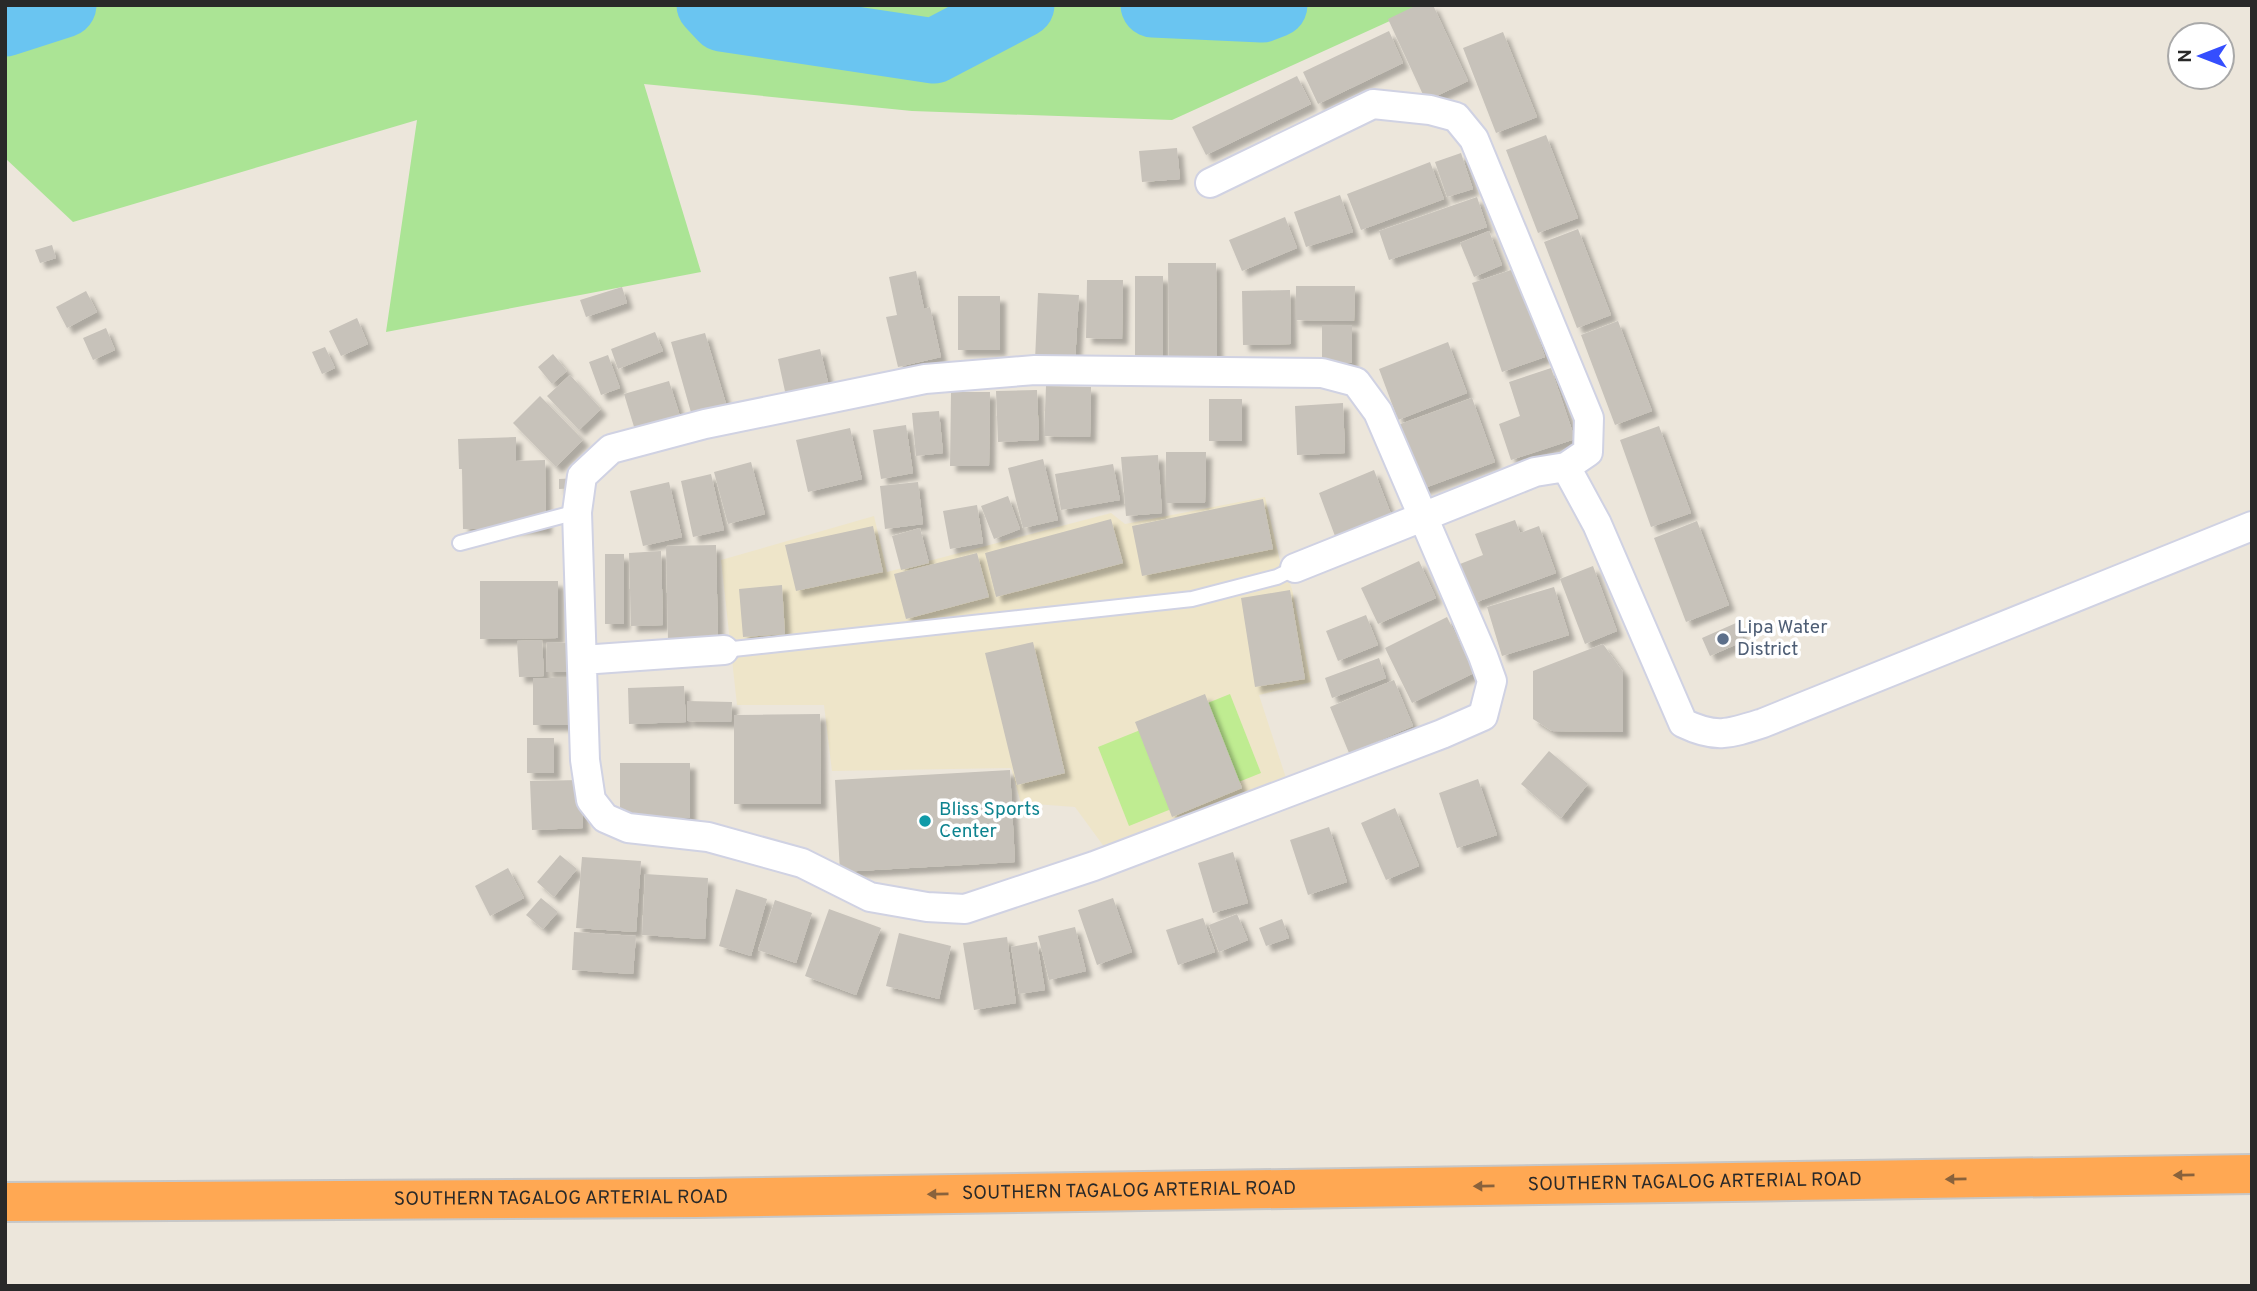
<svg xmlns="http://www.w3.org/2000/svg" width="2257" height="1291" font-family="Overpass,sans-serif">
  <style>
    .education { fill: #eee5c9 }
    .green { fill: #abe495 }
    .pitch { fill: #bfec91 }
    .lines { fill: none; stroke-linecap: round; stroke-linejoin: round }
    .river { stroke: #6ac5f1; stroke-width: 65 }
    .building { fill: #c7c2ba; filter: url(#shadow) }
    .lane-casing { stroke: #d0d2e3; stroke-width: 18 }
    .street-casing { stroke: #d0d2e3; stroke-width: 32 }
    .highway-casing { stroke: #c7c7c7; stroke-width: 42 }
    .lane { stroke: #fff; stroke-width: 14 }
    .street { stroke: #fff; stroke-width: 28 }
    .highway { stroke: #ffa853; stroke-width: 38 }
    .oneway { fill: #89623c }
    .service-dot { fill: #5c6f8a; stroke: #fff; stroke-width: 2.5 }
    .culture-dot { fill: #0f9aa8; stroke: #fff; stroke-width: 2.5 }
    .labels { text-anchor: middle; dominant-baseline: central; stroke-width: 7; stroke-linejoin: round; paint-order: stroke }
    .service-label { font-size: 19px; fill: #4e5e75; stroke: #fff; text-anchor: start }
    .culture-label { font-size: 19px; fill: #0d838f; stroke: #fff; text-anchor: start }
    .street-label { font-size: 19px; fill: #292929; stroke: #fff }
  </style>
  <defs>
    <filter id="shadow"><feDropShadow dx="6" dy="6" stdDeviation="2" flood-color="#0004"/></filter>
  </defs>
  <rect width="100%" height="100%" fill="#ece6db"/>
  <!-- education -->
  <path class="education" d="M1265 497 1280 561 1292 589 1311 682 1259 695 1286 778 1105 848 1075 807 1021 803 1011 768 832 771 824 705H737L721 560 874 516 887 572 1111 513 1125 524Z"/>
  <!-- green -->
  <path class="green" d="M5 5H1425L1172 120 912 111 644 84 701 272 386 332 417 120 73 222 5 158Z"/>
  <!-- pitch -->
  <path class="pitch" d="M1230 694 1261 773 1129 826 1098 747Z"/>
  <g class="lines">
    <!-- river -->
    <path class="river" d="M709 5 722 19 934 51 1022 5
      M1153 5 1262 10 1275 5
      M5 24 64 5"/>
  </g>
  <!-- building -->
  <path class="building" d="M1417 5H1433L1468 81 1426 101 1388 19Z
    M1389 31 1403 63 1318 104 1303 72Z
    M1503 32 1537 117 1496 133 1463 48Z
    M1297 76 1311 104 1206 155 1192 127Z
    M1546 135 1578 218 1538 233 1506 150Z
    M1177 148 1180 179 1142 182 1139 151Z
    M1461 153 1473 189 1447 197 1435 162Z
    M1430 162 1444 199 1361 230 1347 194Z
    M1340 195 1353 232 1306 247 1294 212Z
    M1477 197 1487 227 1389 260 1379 231Z
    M1285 217 1297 248 1242 271 1229 240Z
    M1578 229 1611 315 1577 328 1544 242Z
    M1489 231 1502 265 1474 277 1460 243Z
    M52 245 56 258 40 263 35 250Z
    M1168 263H1216L1217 358 1169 359Z
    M1514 269 1545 357 1502 372 1472 283Z
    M916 271 924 309 930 307 941 357 898 367 886 317 897 315 889 277Z
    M1135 276H1163V358H1135Z
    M1087 280H1123L1122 339 1086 338Z
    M1296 286H1355L1354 321 1296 320Z
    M622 287 627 303 586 317 580 300Z
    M1290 290 1291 344 1243 345 1242 291Z
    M86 291 97 312 67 328 56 307Z
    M1038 293 1079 295 1075 362 1035 360Z
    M958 296H1000V350H958Z
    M357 318 368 344 341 356 329 331Z
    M1618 321 1652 411 1615 425 1581 335Z
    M1322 325H1352V363H1322Z
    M106 328 115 350 93 360 83 338Z
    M655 332 663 351 618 369 611 349Z
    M705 333 727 407 692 416 671 342Z
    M1448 342 1467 393 1398 420 1379 369Z
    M325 347 335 368 322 374 312 352Z
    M820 349 829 386 786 396 778 359Z
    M553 354 567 371 552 384 538 367Z
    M608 355 620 388 601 395 589 362Z
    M1551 368 1575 439 1511 460 1499 424 1520 416 1509 382Z
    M570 375 601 409 579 430 547 396Z
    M669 381 680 416 635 430 624 394Z
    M1046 386 1091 387 1090 437 1044 436Z
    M1037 390 1039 440 998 442 996 391Z
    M951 392H990L989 466H950Z
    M540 396 583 440 556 467 513 423Z
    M1472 398 1495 462 1419 490 1395 426Z
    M1209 399H1242V441H1209Z
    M1343 403 1345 453 1297 455 1295 406Z
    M939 411 943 453 916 456 912 413Z
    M906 425 913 473 881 479 873 430Z
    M1659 426 1691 513 1651 527 1620 440Z
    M850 428 862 479 808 492 796 440Z
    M516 437V461L545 460 546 528 463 529 462 469H459L458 439Z
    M1166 452H1206L1205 503H1166Z
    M1158 455 1162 513 1126 516 1121 457Z
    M1043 459 1058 520 1023 528 1008 468Z
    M751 462 765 514 728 524 714 472Z
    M1113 464 1120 500 1061 510 1055 474Z
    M1374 470 1391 514 1335 536 1319 493Z
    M711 474 724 530 693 537 681 481Z
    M578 478 579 488 559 489V479Z
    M669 482 682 537 643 546 630 491Z
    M918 482 923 524 885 529 880 486Z
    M1008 496 1020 529 994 539 981 506Z
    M1263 499 1273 549 1142 576 1132 526Z
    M977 505 983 543 950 549 943 511Z
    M1111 519 1123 563 996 597 985 553Z
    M1515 520 1520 533 1539 526 1556 573 1474 603 1460 564 1483 555 1475 534Z
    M1697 521 1729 605 1686 622 1654 538Z
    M873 526 883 572 796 591 785 545Z
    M920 528 929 563 901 570 892 536Z
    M716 545 718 641H668L666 546Z
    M661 551 663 625 631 626 629 553Z
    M977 553 989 597 906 619 894 574Z
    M605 554H624V624H605Z
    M1419 561 1436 598 1378 624 1361 588Z
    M1593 566 1617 631 1585 644 1560 579Z
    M480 581H558V638L480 639Z
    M782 585 785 634 743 637 739 589Z
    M1554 587 1569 635 1502 656 1487 607Z
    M1290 590 1305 679 1255 687 1241 598Z
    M1366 615 1378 645 1338 661 1326 631Z
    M1447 617 1474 673 1412 703 1385 648Z
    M1736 623 1744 641 1710 656 1702 638Z
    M542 640 544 676 519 677 517 641Z
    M547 642 576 643 575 672H546Z
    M1033 642 1065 773 1017 785 985 653Z
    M1603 644 1623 672V732L1552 731 1533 719V671Z
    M1379 658 1386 678 1332 698 1325 678Z
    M533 678H583V725H533Z
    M1394 680 1413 726 1349 753 1330 707Z
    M684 686 686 722 629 724 628 688Z
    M1205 694 1242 788 1172 817 1135 722Z
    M687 701 732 702 731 722 687 721Z
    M820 714 821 804H734V715Z
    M527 738H554V773H527Z
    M1549 751 1588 784 1561 818 1521 784Z
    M620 763H690V818H620Z
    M1010 770 1015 862 840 872 835 780Z
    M1478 779 1497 835 1457 848 1439 793Z
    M581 780 583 828 532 830 530 781Z
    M1395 808 1419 866 1386 880 1361 823Z
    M1329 827 1347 882 1308 895 1290 840Z
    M1233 852 1248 903 1213 913 1198 863Z
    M560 855 577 869 554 897 537 882Z
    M582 857 641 861 636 932 576 928Z
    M508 868 524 898 490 916 475 886Z
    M645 874 708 878 705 939 642 935Z
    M736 889 767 899 751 956 719 946Z
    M541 898 558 912 543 929 526 915Z
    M1113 898 1132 952 1097 965 1078 910Z
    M775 900 812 913 796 963 758 950Z
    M829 909 881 928 856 995 805 976Z
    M1237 914 1248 940 1219 952 1209 925Z
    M1203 918 1215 952 1178 965 1166 930Z
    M1282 919 1289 938 1266 946 1259 928Z
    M1075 927 1086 971 1049 980 1038 936Z
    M574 932 636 936 633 974 572 970Z
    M899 933 951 946 939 999 886 986Z
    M1007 937 1016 1003 974 1010 963 943Z
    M1037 942 1045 990 1019 994 1011 947Z"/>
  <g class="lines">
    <!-- lane casing -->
    <g class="lane-casing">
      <path id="lane" d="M460 543 577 512
        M724 650 1192 599 1277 577 1295 568"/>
    </g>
    <!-- street casing -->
    <g class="street-casing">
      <path id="street" d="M1210 183 1373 104 1430 110 1456 117 1474 139 1589 418 1588 452 1566 467
        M1035 370 1322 373 1356 382 1378 412 1483 656 1492 681 1483 716 1442 734 1094 866 965 909 927 907 870 897 802 863 708 837 628 828 605 818 591 800 585 760 577 512 582 476 611 449 705 424 925 379Z
        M1295 568 1535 472 1566 467 1597 524 1683 723C1716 739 1729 734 1763 723L2252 526
        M582 660 724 650"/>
    </g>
    <!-- highway casing -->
    <g class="highway-casing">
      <g id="highway">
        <path id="s1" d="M5 1202 696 1198 2252 1174"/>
      </g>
    </g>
    <!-- lane -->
    <use href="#lane" class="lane"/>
    <!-- street -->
    <use href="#street" class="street"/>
    <!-- highway -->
    <use href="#highway" class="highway"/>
  </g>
  <!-- one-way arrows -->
  <defs><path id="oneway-solid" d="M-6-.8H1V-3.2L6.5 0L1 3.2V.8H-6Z" transform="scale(1.75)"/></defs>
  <g class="oneway">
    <use href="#oneway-solid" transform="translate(2184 1175) rotate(179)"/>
    <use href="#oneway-solid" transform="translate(1956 1179) rotate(179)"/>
    <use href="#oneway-solid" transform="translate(1484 1186) rotate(179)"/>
    <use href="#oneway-solid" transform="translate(938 1194) rotate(179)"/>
  </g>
  <!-- markers -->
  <circle class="service-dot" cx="1723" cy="639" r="7"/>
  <circle class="culture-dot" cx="925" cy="821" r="7"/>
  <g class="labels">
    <!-- service labels -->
    <g class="service-label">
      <text x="1737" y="628">Lipa Water<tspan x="1737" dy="22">District</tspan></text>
    </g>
    <!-- culture labels -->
    <g class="culture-label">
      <text x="939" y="810">Bliss Sports<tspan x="939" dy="22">Center</tspan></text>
    </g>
    <!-- street labels -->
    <g class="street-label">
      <text stroke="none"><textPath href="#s1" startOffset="1690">SOUTHERN TAGALOG ARTERIAL ROAD</textPath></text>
      <text stroke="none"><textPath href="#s1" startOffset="1124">SOUTHERN TAGALOG ARTERIAL ROAD</textPath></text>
      <text stroke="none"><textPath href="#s1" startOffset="556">SOUTHERN TAGALOG ARTERIAL ROAD</textPath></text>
    </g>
  </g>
  <!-- border -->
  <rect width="2257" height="1291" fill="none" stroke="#292929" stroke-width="14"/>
  <!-- north arrow -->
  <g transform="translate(2201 56) rotate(270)"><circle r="33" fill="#ffffff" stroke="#a9a9a9" stroke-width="2"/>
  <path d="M0-5L12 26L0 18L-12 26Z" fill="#354efe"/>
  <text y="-10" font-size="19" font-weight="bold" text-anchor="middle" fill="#292929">N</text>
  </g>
</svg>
